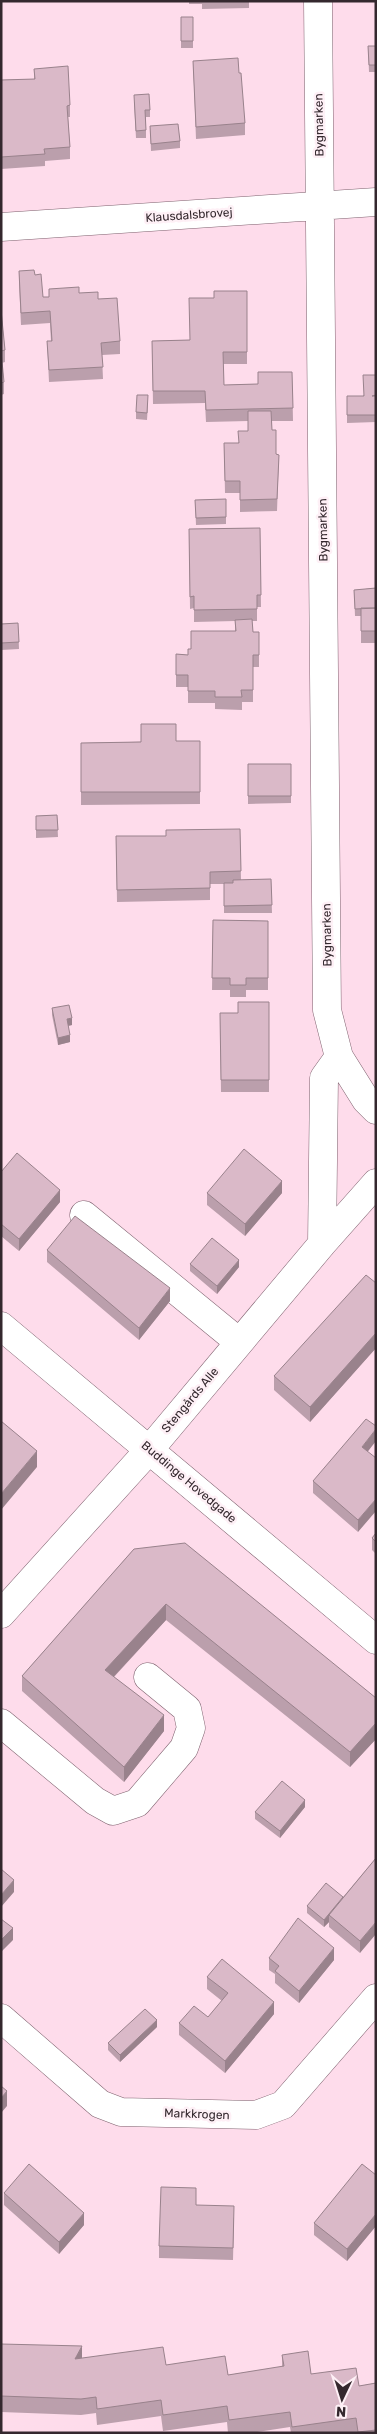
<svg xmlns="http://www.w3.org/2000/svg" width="377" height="2434" font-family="Rubik,sans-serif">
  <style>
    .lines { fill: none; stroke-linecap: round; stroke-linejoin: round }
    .minor-casing { stroke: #7f626f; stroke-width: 29 }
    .minor { stroke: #fff; stroke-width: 28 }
    .wall { fill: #bb9fac }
    .shaded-wall { fill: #99828c }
    .building { fill: #dab9c8; stroke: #99828c }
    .labels { text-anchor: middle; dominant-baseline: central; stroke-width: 5; stroke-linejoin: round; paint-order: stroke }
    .street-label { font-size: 12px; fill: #34282e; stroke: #fef0f6 }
  </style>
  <rect width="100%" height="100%" fill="#fedceb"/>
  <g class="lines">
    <!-- minor casing -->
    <g class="minor-casing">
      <path id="minor" d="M318 1 327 1010 339 1057 366 1100 376 1110
        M1 227 376 202
        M84 1215 239 1342
        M322 1244 324 1078 339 1057
        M1 1326 376 1640
        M1 1614 150 1449 322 1244 376 1183
        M1 1723 95 1801 113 1811 137 1803 184 1748 191 1728 187 1709 148 1677
        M1 2018 100 2104 121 2112 256 2115 283 2105 376 1998"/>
    </g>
    <!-- minor -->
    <use href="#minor" class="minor"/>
  </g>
  <!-- wall -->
  <path class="wall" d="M189 1H249V8L202 9V4H189Z
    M181 17H193V48H181Z
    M368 46H376V72H369Z
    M193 61 239 73 245 123V135L196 139Z
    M34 69 70 105V117H68L70 147V159L45 161V166L1 169V80L34 79Z
    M134 102 150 110V117H146V138H136Z
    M150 126 180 141V148L151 151Z
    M19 271 35 275 43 297H49V289L79 293 98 299 120 341V354L102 355 103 379 49 382 47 341H51L50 323 21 325 19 283Z
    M247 291V364H223L224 385 258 384 292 372 293 421H272V430L276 454 279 455 277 511 240 512V493H225L224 443H238L248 431V421L206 422 205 403 153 404 152 341 190 340 214 298Z
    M1 310 5 350V362L2 363 4 382V394L1 395Z
    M376 375V422L347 423V396H363Z
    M148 403 147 420 136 419V412Z
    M226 499V524L196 525 195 500Z
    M260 528 261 607H257V621H252L253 632 259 655V667H253V702H242V710L215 709V703H188V687H176V654L188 655 191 649 235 631V621L194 622V608L190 609 189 529Z
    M376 588V643H361V616H355L354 590Z
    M18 623 19 649 1 650V624Z
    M176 741H200V804L81 805V743Z
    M248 764H291V803L248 804Z
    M57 815 58 837 36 838V816Z
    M240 829 241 880 271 879 272 913H224V884H210V900L117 902 116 836H166Z
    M213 920 268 921V990H246V997H230V990H212Z
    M269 1002V1092H221L220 1013H238Z
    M52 1008 72 1025 68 1026 70 1042 58 1045 52 1015Z
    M1 1172 60 1202 19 1251 1 1236Z
    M207 1193H282L245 1236 207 1205Z
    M47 1250 170 1301 139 1340 47 1262Z
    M190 1264 239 1267 217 1294 190 1271Z
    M376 1283V1348L310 1422 274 1390V1376Z
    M368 1451 358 1532 313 1493V1481Z
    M376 1533V1554L372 1550V1538Z
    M134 1549 376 1698V1739L350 1767 166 1620 114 1677 164 1731 124 1782 22 1691V1676Z
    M305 1807 280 1838 255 1819V1812Z
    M376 1858 360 1953 329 1927V1922L324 1927 307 1913V1906L343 1897Z
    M269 1958 334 1960 299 2003 275 1983V1974L269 1970Z
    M207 1977 274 2014 225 2073 179 2035V2023L208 2017 222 2001 207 1989Z
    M157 2027 120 2062 108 2050V2043Z
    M376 2175V2226L347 2261 314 2235V2223Z
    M4 2193 84 2225 59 2254 4 2205Z
    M196 2205 234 2218 233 2260 159 2258V2246Z
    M1 2344 82 2358 166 2365 228 2375 282 2367V2355L311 2374 359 2386 376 2383V2433H291L290 2427 251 2433H228L227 2422 163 2431 161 2416 97 2425 96 2413 81 2415 1 2412Z"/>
  <!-- shaded-wall -->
  <path class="shaded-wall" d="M72 1018V1025L67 1026V1019Z
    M70 1035V1042L58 1045V1038Z
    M282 1181V1193L245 1236V1224Z
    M60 1190V1202L19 1251V1239Z
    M239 1260V1267L217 1294V1286Z
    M170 1288V1301L139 1340V1328Z
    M376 1333V1348L310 1422V1407Z
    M376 1429V1441L362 1459V1447Z
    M37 1451V1467L1 1510V1494Z
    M376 1499V1511L358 1532V1520Z
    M166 1604V1620L105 1686V1670Z
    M164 1715V1731L124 1782V1767Z
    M376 1723V1739L350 1767V1752Z
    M305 1800V1807L280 1838V1831Z
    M14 1880V1892L1 1907V1895Z
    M343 1897 329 1915V1922L324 1927V1920Z
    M376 1922V1934L360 1953V1941Z
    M13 1928V1940L1 1952V1940Z
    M334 1948V1960L299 2003V1991Z
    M274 2002V2014L225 2073V2061Z
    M157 2020V2027L120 2062V2055Z
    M7 2091V2106L1 2113V2098Z
    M84 2213V2225L59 2254V2242Z
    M376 2214V2226L347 2261V2249Z
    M82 2346V2362L75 2359Z"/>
  <!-- building -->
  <path class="building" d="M181 17H193V41H181Z
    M368 46H376V65H369Z
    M238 58 239 73H241L245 123 196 127 193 61Z
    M68 66 70 105 67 106 70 147 44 149 45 154 1 157V80L35 79 34 69Z
    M149 94 150 110H145L146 130 136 131 134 95Z
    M178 124 180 141 151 144 150 126Z
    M34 270 35 275 41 274 43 297H49V289L79 287V293L98 292V299L117 298 120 341 101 343 103 367 49 370 47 341H52L50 311 21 313 19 271Z
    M214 291H247V352H223L224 385 258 384V372H292L293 408 206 410 205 391H153L152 341 190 340 189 298H214Z
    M1 310 5 350 1 351 4 382 1 383Z
    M363 375H376V395L372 396H376V415H347V396H364Z
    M137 395H148L147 413 136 412Z
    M248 411H271L272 430H276V454L279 455 277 499 240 500V481H225L224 443H239L238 431H248Z
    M226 499V517L196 518 195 500Z
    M260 528 261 595H257V609L194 610V596L190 597 189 529Z
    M376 588V608L355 609 354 590Z
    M361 608H376V631H361Z
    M252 619 253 632H259V655H253V690H241L242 697H215V691H188V675H176V654L188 655V649H191V631H236L235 620Z
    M18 623 19 642 1 643V624Z
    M141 724H176V741H200V792H81V743L141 742Z
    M248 764H291V796H248Z
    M57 815 58 830H36V816Z
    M240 829 241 871 210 872V888L117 890 116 836H166V830Z
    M271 879 272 905 224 906V883H233V880Z
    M213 920 268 921V978H246V985H230V978H212Z
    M238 1002H269V1080H221L220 1013H238Z
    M69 1005 72 1018 67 1019 70 1035 58 1038 52 1008Z
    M244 1149 282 1181 245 1224 207 1193Z
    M17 1153 60 1190 19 1239 1 1224V1172Z
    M75 1216 170 1288 139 1328 47 1250Z
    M212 1238 239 1260 217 1286 190 1264Z
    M366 1275 376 1283V1333L310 1407 274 1376Z
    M366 1419 376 1426V1429L362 1447 376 1458V1499L358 1520 313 1481Z
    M1 1421 37 1451 1 1494Z
    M376 1533V1542L372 1538Z
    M185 1543 376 1698V1723L350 1752 166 1604 105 1670 164 1715 124 1767 22 1676 134 1549Z
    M282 1781 305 1800 280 1831 255 1812Z
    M376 1858V1922L360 1941 329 1915Z
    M1 1869 14 1880 1 1895Z
    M326 1883 343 1897 324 1920 307 1906Z
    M298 1918 334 1948 299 1991 275 1971 279 1966 269 1958Z
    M1 1919 13 1928 1 1940Z
    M222 1959 274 2002 225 2061 179 2023 194 2006 208 2017 228 1993 207 1977Z
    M145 2009 157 2020 120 2055 108 2043Z
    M1 2086 7 2091 1 2098Z
    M29 2164 84 2213 59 2242 4 2193Z
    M362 2164 376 2175V2214L347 2249 314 2223Z
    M161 2187 196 2188V2205L234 2206 233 2248 159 2246Z
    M1 2344 82 2346 75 2359 163 2347 166 2365 225 2356 228 2375 284 2366 282 2355 308 2351 311 2374 356 2368 359 2386 376 2383V2430L358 2432 356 2418 292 2427 290 2412 229 2420 227 2406 163 2415 161 2400 97 2409 96 2397 81 2399 1 2396Z"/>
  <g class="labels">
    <!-- street labels -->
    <g class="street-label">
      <text transform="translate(319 125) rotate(-91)">Bygmarken</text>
      <text transform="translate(189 215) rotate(-4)">Klausdalsbrovej</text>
      <text transform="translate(323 530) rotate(-91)">Bygmarken</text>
      <text transform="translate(327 935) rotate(-91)">Bygmarken</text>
      <text transform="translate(190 1400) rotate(-50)">Stengårds Alle</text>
      <text transform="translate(189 1482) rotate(40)">Buddinge Hovedgade</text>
      <text transform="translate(197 2114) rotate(2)">Markkrogen</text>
    </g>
  </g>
  <!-- border -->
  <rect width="377" height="2434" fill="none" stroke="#34282e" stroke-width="5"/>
  <!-- north arrow -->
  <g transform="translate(342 2399) rotate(184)" stroke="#fef0f6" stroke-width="4" paint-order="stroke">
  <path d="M0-4L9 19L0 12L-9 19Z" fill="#34282e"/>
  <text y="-8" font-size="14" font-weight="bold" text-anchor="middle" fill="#34282e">N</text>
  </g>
</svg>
